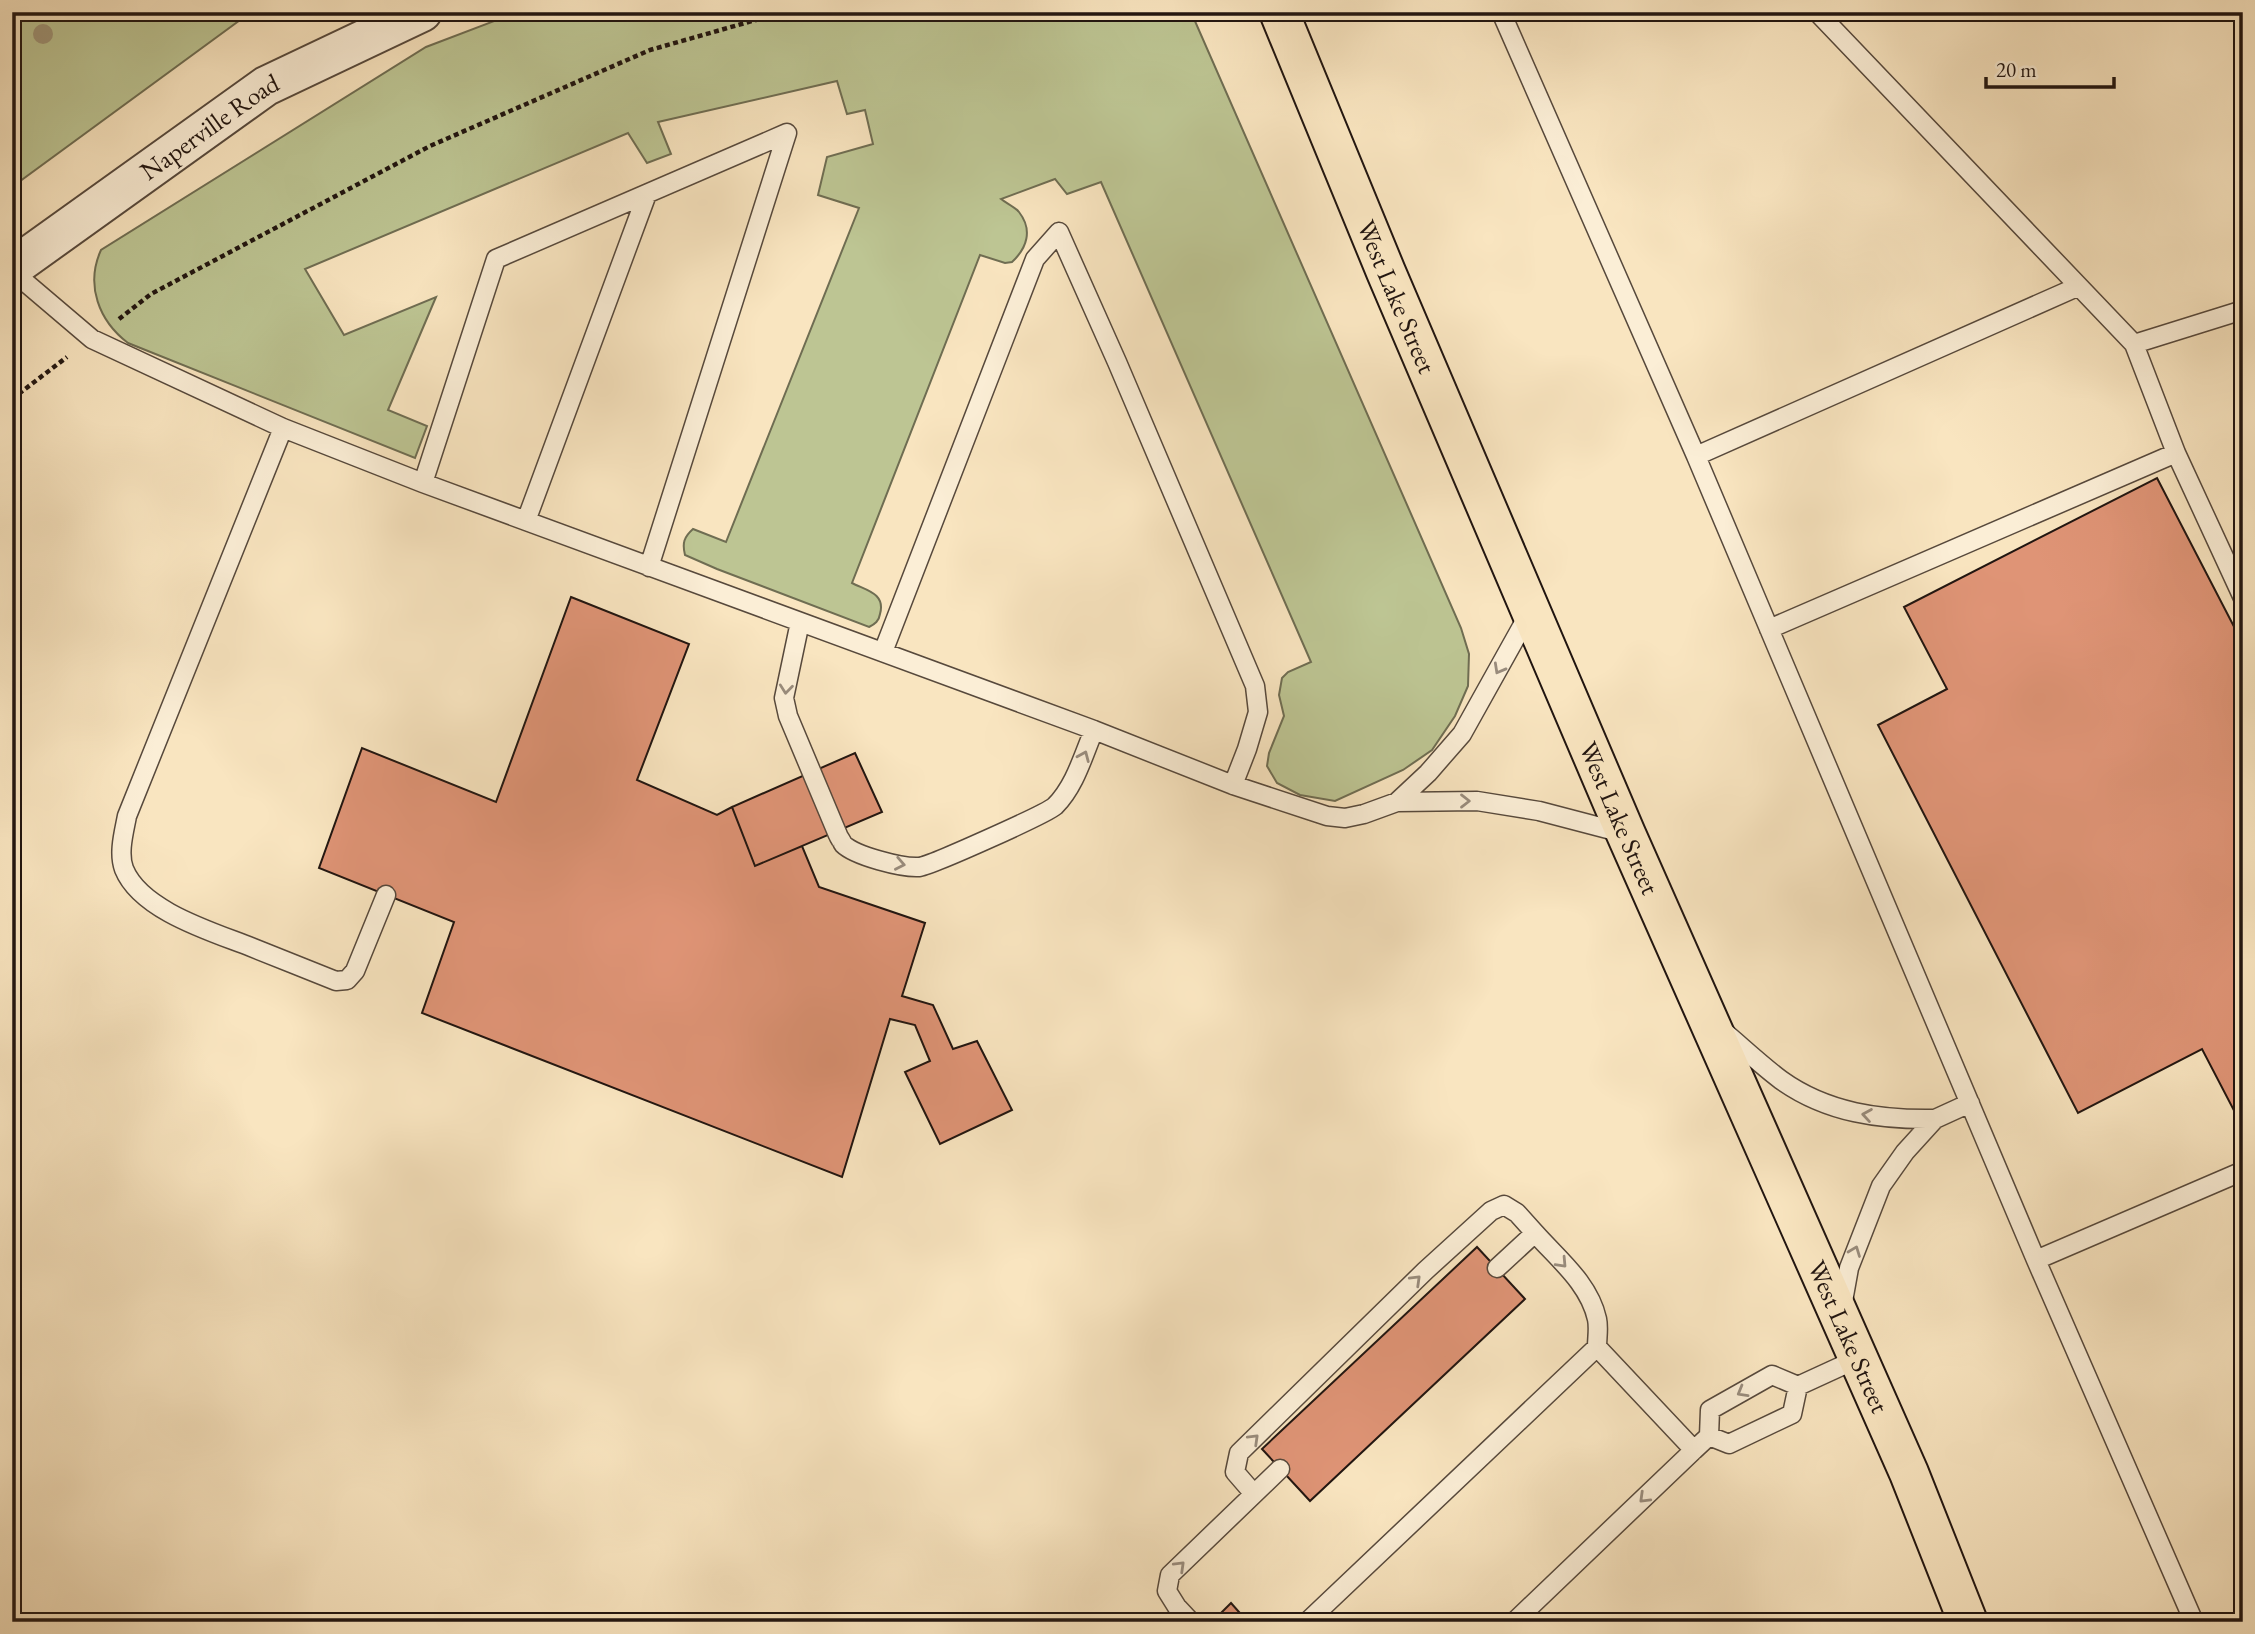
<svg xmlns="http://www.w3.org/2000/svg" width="2255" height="1634" font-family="'EB Garamond',serif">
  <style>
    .green { fill: #bdc593; stroke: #6f6d52; stroke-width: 2 }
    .building { fill: #df9476; stroke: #211510; stroke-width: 2 }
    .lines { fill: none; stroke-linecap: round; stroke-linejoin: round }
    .service-casing { stroke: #57493c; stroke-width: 21 }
    .tertiary-casing { stroke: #57493c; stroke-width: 42 }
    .trunk-casing { stroke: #211510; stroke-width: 42 }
    .path { stroke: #211510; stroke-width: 4.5; stroke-dasharray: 5 3.5; stroke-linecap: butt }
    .service { stroke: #fbeed6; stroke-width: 18 }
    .tertiary { stroke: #fbeed6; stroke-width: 38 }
    .trunk { stroke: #f9e5c0; stroke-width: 38 }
    .tree { fill: #a09578 }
    .oneway { stroke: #998c7d }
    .labels { text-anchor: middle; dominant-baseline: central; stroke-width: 6; stroke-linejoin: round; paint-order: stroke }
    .street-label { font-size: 26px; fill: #211510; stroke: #fbeed6 }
  </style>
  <rect width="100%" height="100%" fill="#f9e5c0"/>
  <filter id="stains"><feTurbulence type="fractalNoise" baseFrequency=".00286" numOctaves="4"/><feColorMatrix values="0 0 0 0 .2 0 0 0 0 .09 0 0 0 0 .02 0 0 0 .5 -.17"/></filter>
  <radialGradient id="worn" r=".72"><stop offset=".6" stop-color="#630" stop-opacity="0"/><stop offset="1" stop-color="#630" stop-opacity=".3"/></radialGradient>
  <!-- green -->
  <path class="green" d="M12 12H251L12 187Z
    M518 12H1191L1461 628 1469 654 1468 686 1455 716 1432 750 1403 770 1335 801 1300 795 1277 783 1267 766 1269 753 1284 716 1279 695 1282 678 1288 672 1311 662 1101 182 1067 194 1055 179 1001 199C1006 203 1015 207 1019 212 1033 230 1027 248 1012 262L1005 263 980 255 852 583C865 590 886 593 880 614 879 621 875 624 869 627L717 569 685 555C682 543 684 537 693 529L726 542 859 208 818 195 827 157 873 144 865 110 847 114 837 81 658 122 671 154 647 163 628 133 305 269 344 335 436 297 388 410 427 426 415 458 128 343C99 321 85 285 101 250L426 47Z"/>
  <!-- building -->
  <path class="building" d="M2157 478 2243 644V1123L2241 1124 2202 1049 2078 1113 1878 725 1947 689 1904 607Z
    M571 597 689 644 637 780 717 815 732 807 755 866 802 846 819 887 925 923 902 996 933 1005 953 1049 977 1041 1012 1110 940 1144 905 1072 930 1061 915 1025 890 1019 842 1177 422 1013 454 922 319 868 362 748 496 802Z
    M855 753 882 812 755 866 732 807Z
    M1477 1247 1525 1299 1310 1501 1262 1449Z
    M1231 1603 1247 1621 1212 1622Z"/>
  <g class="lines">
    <!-- service casing -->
    <g class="service-casing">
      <path id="service" d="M1501 12 1696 456 2077 287
        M1817 12 2134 344 2243 310
        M12 271 92 339 283 428 423 483 1094 730 1233 785 1327 816 1345 818 1364 814 1397 802 1477 801 1539 811 1623 833
        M2134 344 2176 453 2243 598
        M283 428 127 816C124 832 118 853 124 869 141 911 213 932 251 947 279 958 308 970 336 981L347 980 355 971 386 895
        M1696 456 2036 1260 2194 1622
        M423 483 496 259 787 133 649 567
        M526 521 647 194
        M800 622 784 698 788 716 838 835C838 836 843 843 843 844 855 856 902 868 919 867 930 866 1046 814 1055 806 1075 786 1083 756 1094 730
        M1769 629 2176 453
        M883 652 1035 259 1059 232 1117 362 1255 686 1258 712 1247 749 1233 785
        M1397 802 1428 773 1462 734 1530 612
        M1723 1031C1742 1047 1761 1065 1781 1080 1827 1113 1881 1120 1935 1119
        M2036 1260 2243 1171
        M1497 1268 1535 1233C1558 1259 1589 1283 1597 1319 1599 1328 1597 1338 1597 1347
        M1842 1307 1849 1268 1881 1186 1905 1152 1935 1119 1970 1103
        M1709 1436 1729 1444 1792 1414 1798 1386
        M1254 1494 1235 1472 1239 1453 1425 1271 1491 1211 1504 1205 1517 1213 1535 1233
        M1191 1622 1177 1607 1167 1591 1170 1575 1280 1469
        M1307 1622 1597 1347 1694 1450 1709 1436 1710 1410 1772 1375 1798 1386 1859 1358
        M1514 1622 1694 1450
        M2238 1622 2243 1617"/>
    </g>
    <!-- tertiary casing -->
    <g class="tertiary-casing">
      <g id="tertiary">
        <path id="s1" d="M12 268 266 86 422 12"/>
      </g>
    </g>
    <!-- trunk casing -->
    <g class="trunk-casing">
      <g id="trunk">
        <path id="s2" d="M1279 12 1386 272 1626 834 1909 1473 1968 1622"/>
      </g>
    </g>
    <!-- path -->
    <path class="path" d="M119 319 151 294 430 146 650 50 784 12
      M12 399 67 357"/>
    <!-- service -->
    <use href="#service" class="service"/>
    <!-- tertiary -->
    <use href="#tertiary" class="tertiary"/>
    <!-- trunk -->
    <use href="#trunk" class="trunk"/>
  </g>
  <!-- trees -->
  <circle class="tree" cx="43" cy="34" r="10"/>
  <!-- one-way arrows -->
  <defs><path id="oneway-chevron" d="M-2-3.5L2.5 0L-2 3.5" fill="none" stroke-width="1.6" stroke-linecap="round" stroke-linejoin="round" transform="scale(1.75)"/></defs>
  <g class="oneway">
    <use href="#oneway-chevron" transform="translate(1499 669) rotate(119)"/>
    <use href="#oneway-chevron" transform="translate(786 689) rotate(96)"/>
    <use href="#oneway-chevron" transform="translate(1084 756) rotate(-67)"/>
    <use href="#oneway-chevron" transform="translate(1465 801)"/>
    <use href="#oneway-chevron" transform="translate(900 864) rotate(11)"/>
    <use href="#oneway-chevron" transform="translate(1867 1115) rotate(-171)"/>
    <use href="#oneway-chevron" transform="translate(1855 1251) rotate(-69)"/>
    <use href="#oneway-chevron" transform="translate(1562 1263) rotate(47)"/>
    <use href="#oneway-chevron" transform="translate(1416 1280) rotate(-44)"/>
    <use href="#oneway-chevron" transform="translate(1742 1392) rotate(150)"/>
    <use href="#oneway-chevron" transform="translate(1254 1439) rotate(-44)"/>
    <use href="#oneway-chevron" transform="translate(1644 1498) rotate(136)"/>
    <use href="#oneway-chevron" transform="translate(1180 1566) rotate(-44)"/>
  </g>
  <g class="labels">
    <!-- street labels -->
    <g class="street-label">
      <text stroke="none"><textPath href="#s1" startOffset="243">Naperville Road</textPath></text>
      <text stroke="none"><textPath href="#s2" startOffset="308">West Lake Street</textPath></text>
      <text stroke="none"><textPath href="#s2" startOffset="875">West Lake Street</textPath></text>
      <text stroke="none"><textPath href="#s2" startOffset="1442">West Lake Street</textPath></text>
    </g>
  </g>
  <!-- margin -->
  <rect width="2255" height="1634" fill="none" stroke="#f9e5c0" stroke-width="42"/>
  <rect x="14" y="14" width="2227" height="1606" fill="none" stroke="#211510" stroke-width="3.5"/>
  <rect x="21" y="21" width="2213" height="1592" fill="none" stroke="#211510" stroke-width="2"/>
  <!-- scale -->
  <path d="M1986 77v10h128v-10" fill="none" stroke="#211510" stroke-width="3.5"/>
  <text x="1996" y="77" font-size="21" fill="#211510" stroke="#fbeed6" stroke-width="5" paint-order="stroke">20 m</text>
  <rect width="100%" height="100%" filter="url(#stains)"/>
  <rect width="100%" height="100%" fill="url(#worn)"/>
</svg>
